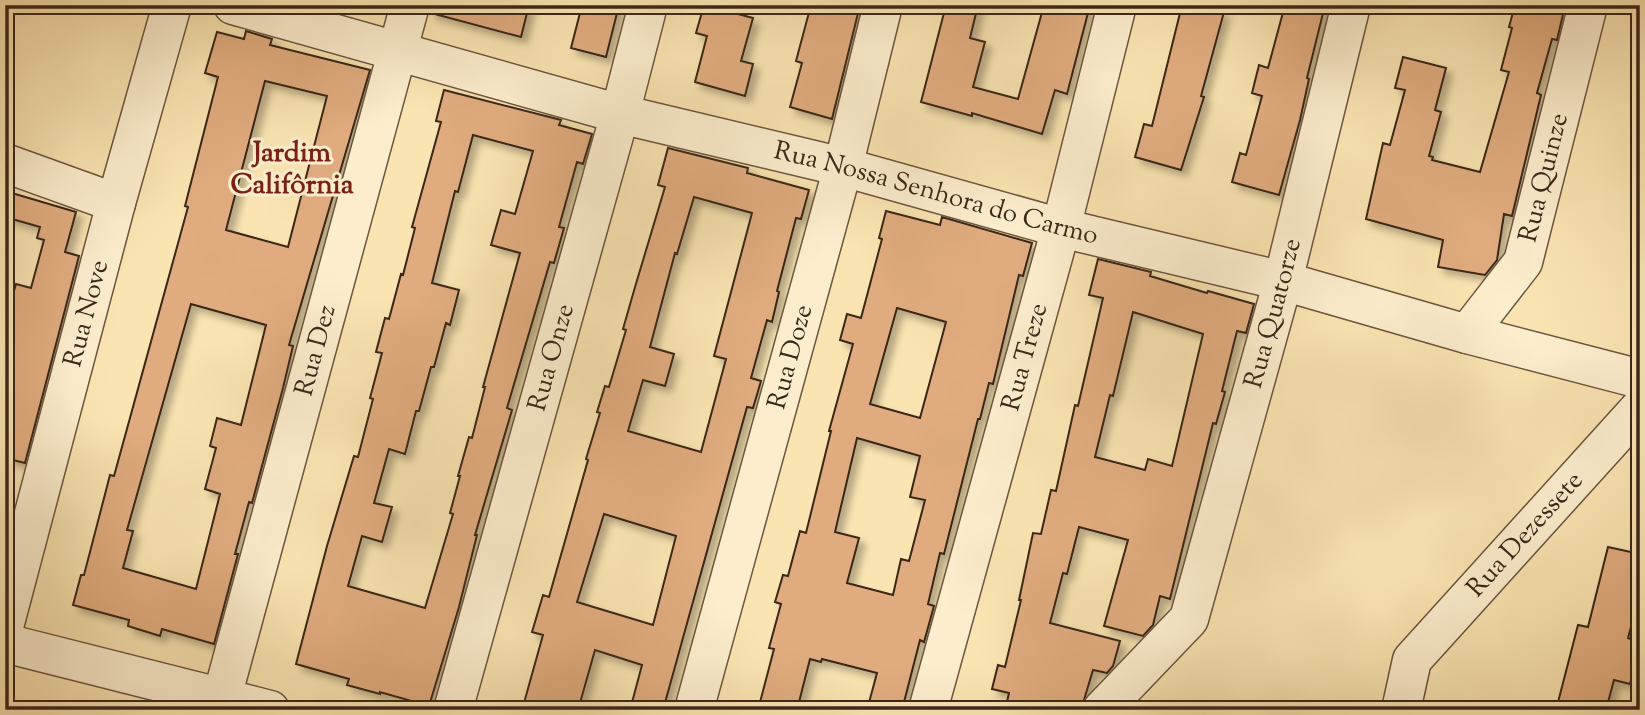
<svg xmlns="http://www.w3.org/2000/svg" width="1645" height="715" font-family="'Sorts Mill Goudy',serif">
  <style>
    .building { fill: #e0ac7f; stroke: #3b2719; stroke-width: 2; fill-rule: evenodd; filter: url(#shadow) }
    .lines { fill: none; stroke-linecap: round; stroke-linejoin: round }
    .minor-casing { stroke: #6b563f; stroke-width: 41 }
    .minor { stroke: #fceecd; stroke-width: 38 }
    .labels { text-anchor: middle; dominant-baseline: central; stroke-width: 6; stroke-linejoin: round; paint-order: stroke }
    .street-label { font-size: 26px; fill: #3b2719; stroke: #fceecd }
    .neighbourhood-label { font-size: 28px; font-weight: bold; fill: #7a1f14; stroke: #fceecd }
  </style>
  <defs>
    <filter id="shadow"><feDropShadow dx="6" dy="6" stdDeviation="3.5" flood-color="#0004"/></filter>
  </defs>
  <rect width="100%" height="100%" fill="#fae5b2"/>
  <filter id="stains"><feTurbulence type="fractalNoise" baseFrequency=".00286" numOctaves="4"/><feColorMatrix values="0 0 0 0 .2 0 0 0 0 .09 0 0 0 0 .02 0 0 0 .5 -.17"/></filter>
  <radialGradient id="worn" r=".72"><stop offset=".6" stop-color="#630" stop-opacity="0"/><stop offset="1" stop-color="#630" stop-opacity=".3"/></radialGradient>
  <!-- building -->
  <path class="building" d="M432 5H529L521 37 431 13Z
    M582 5H619L606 57 571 48Z
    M704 5 753 18 741 61 753 64 745 96 695 82 707 36 696 33Z
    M811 5H860L832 119 790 107 802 63 796 61Z
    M946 5H978L970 38 985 42 973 87 1018 99 1044 5H1090L1067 94 1055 90 1042 134 972 113V116L921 102Z
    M1182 5H1202L1224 12 1201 96 1204 97 1181 170 1135 157 1144 124 1152 126Z
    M1285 5H1325L1307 78 1309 79 1300 120 1279 195 1232 182 1240 153 1246 155 1262 96 1252 93 1259 65 1268 68Z
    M1515 5H1545L1564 10 1557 40 1552 39 1537 93 1541 95 1512 216 1504 214 1497 260 1485 275 1438 267 1443 240 1366 219 1383 143 1390 145 1405 90 1395 88 1403 57 1446 68 1435 110 1441 112 1429 156 1433 157 1432 160 1480 172 1509 72 1501 70 1512 28 1509 27Z
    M246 31 272 39 270 45 370 70 289 345 293 346 283 388 252 503 249 502 235 554H238L214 644 162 629 160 636 128 626 129 620 73 605 81 575H84L110 475 114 476 188 207 185 206 218 77 205 73 217 32 244 39ZM265 81 327 96 288 247 226 230ZM191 304 266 325 241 425 217 418 210 446 216 448 205 489 220 494 196 589 123 568 133 531 127 530Z
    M444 90 561 120 559 125 592 134 583 164 577 162 559 227 564 228 554 263 550 262 507 408 512 410 475 535H477L459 607 429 706 380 692V694L347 685 349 679 296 664 327 546 354 456 358 457 373 399 370 398 382 353 376 352 385 318 389 319 401 274 403 275 415 228 412 227 441 122 436 121ZM473 135 533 151 515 214 501 210 491 245 520 253 483 387H485L472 438 469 437 458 476H460L450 513 453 514 425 608 348 586 362 536 382 542 392 507 374 503 389 449 405 454 416 411H419L431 367H434L446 323 450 325 459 290 432 283 455 191 458 192Z
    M668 148 748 168 747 173 809 190 801 219 796 218 777 291 779 292 772 322 767 320 751 378 761 381 753 408 747 407 663 710H630L642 665 595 650 578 710H522L543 635 532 632 543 595 549 597 588 460 586 459 600 413 597 412 605 386 609 387 626 330 623 329 635 287 665 187 658 185ZM694 197 752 213 714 356 726 359 701 452 628 431 643 380 665 386 674 354 650 347 675 253 677 254ZM604 514 676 536 653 625 577 602Z
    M5 191 76 212 65 252 79 256 25 463 5 458V323L16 284 31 288 44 240 37 238 40 227 5 217Z
    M886 211 940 225 942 217 1032 243 1023 276 1019 275 993 384 989 383 980 419H978L944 554 940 553 928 604 934 606 924 642 920 640 902 710H867L877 673 822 659 821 662 810 659 797 710H758L774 649 769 648 781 604 775 602 783 575 788 576 800 531 806 533 831 431H829L853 344 840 340 847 314 861 318 882 239 879 238ZM897 308 946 322 920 418 870 404ZM857 438 920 456 910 497 925 500 909 561 901 559 893 595 847 583 859 538 835 532Z
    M1098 259 1151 272 1150 276 1207 293 1208 291 1254 304 1246 333 1237 331 1222 391 1225 392 1216 424 1213 423 1170 599 1160 596 1153 625 1143 636 1104 626 1128 540 1079 527 1067 574 1063 573 1050 623 1120 641 1113 666 1107 673 1093 670 1081 710H1005L1009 693 992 689 998 665 1005 667 1021 600H1019L1033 533 1041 534 1051 490 1056 491 1075 405 1078 406 1103 298 1089 295ZM1133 312 1203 334 1172 466 1148 459 1145 470 1095 457 1110 395 1113 396Z
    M1608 547 1640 554V593L1628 638 1640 642V647L1630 684 1614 680 1606 710H1556L1578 625 1588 627Z"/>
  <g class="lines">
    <!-- minor casing -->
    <g class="minor-casing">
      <g id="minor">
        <path id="s1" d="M233 5 620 114 843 167 1061 228 1283 281 1467 334 1640 379"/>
        <path d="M5 163 116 203"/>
        <path id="s2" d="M1467 334 1523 262 1588 5"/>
        <path id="s3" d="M5 623 116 203 172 5"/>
        <path d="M5 643 270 710"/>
        <path id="s4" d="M222 697 410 5"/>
        <path id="s5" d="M453 710 620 114 648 5"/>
        <path id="s6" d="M694 710 843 167 883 5"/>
        <path id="s7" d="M928 710 1061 228 1117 5"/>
        <path id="s8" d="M1102 710 1189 619 1283 281 1351 5"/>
        <path id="s9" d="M1401 710 1412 660 1640 408"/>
      </g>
    </g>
    <!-- minor -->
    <use href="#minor" class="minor"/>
  </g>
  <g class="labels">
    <!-- street labels -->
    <g class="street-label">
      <text stroke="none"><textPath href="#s2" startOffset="178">Rua Quinze</textPath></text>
      <text stroke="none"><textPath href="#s1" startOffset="728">Rua Nossa Senhora do Carmo</textPath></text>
      <text stroke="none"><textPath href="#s8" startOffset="443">Rua Quatorze</textPath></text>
      <text stroke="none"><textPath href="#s3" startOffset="320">Rua Nove</textPath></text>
      <text stroke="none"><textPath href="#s4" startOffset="359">Rua Dez</textPath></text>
      <text stroke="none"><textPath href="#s5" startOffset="366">Rua Onze</textPath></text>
      <text stroke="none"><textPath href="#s6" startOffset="366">Rua Doze</textPath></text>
      <text stroke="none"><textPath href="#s7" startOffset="366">Rua Treze</textPath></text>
      <text stroke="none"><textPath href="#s9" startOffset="220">Rua Dezessete</textPath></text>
    </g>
    <!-- neighbourhood labels -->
    <g class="neighbourhood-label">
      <text x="292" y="154">Jardim<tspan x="292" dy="32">Califôrnia</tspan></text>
    </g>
  </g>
  <!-- margin -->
  <rect width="1645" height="715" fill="none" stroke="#fae5b2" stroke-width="28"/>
  <rect x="7" y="7" width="1631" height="701" fill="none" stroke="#3b2719" stroke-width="3.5"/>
  <rect x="14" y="14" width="1617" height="687" fill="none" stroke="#3b2719" stroke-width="2"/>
  <rect width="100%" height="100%" filter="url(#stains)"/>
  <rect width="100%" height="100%" fill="url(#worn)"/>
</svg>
